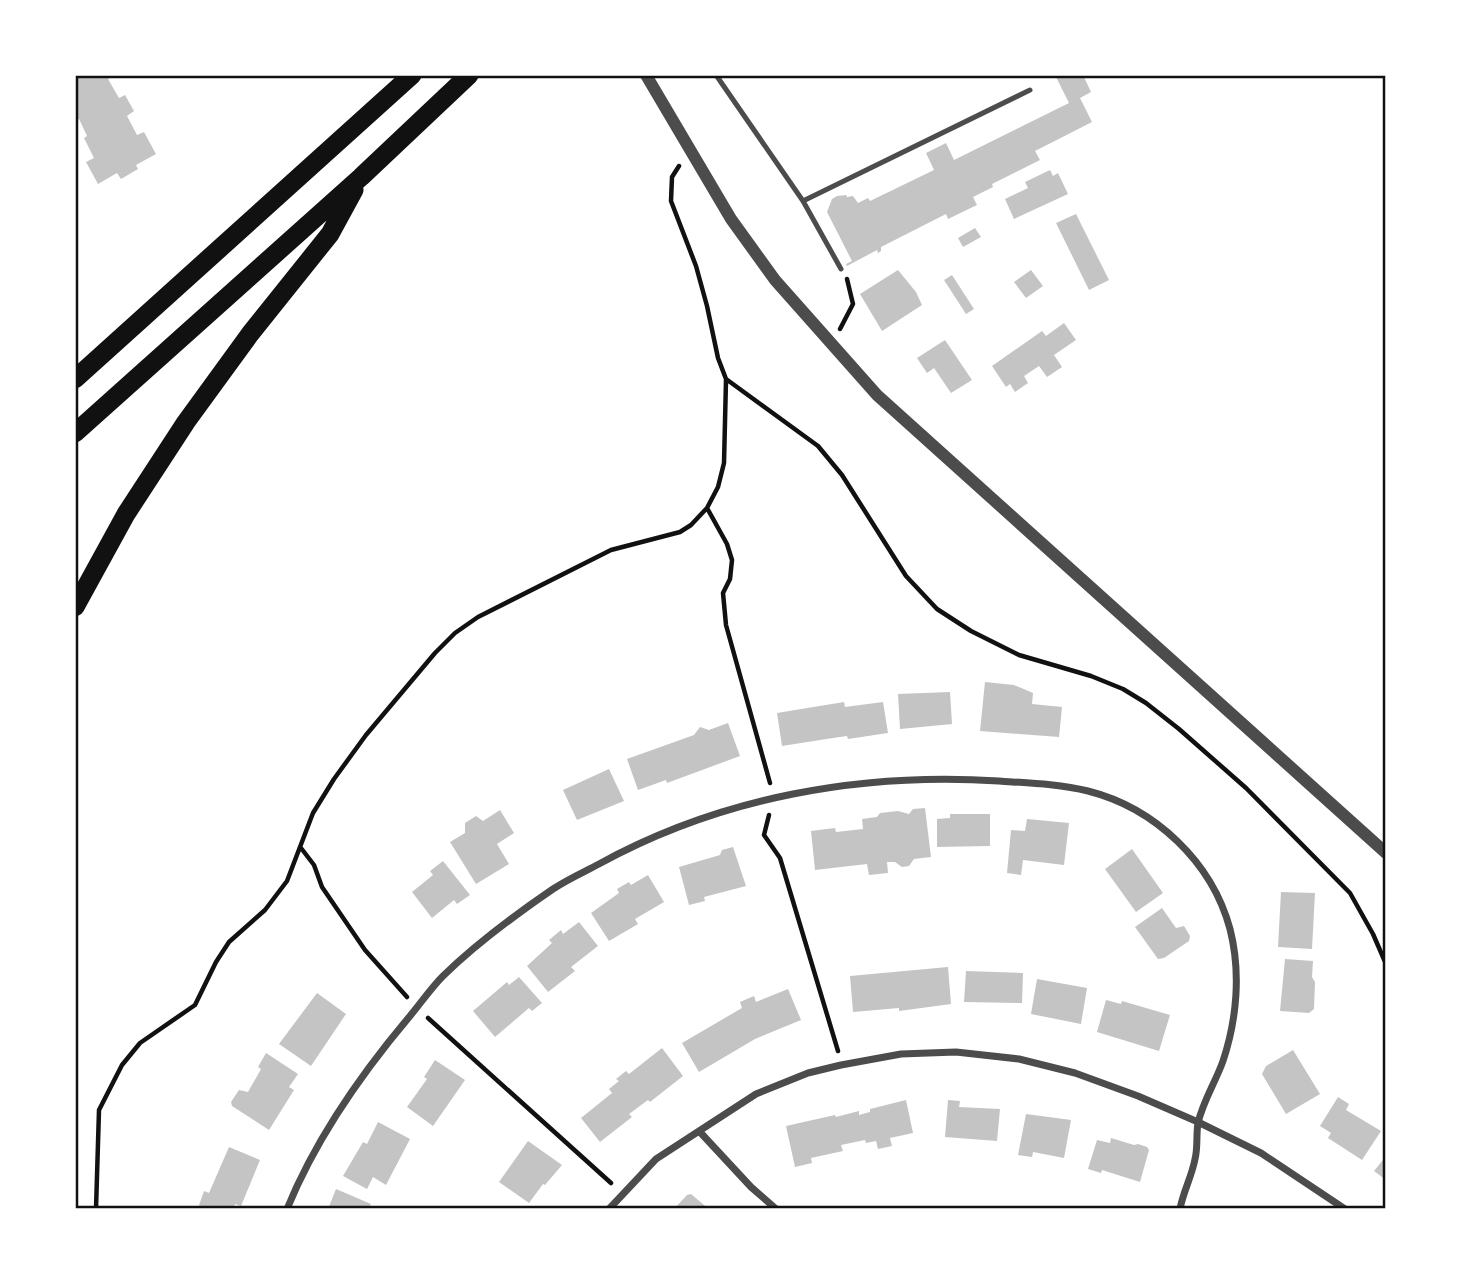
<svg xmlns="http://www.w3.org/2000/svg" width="1461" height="1284" font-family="Lora,serif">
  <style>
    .building { fill: #c4c4c4 }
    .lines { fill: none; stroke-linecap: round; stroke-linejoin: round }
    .path { stroke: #111; stroke-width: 4.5 }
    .service { stroke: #4c4c4c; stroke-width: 5 }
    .minor { stroke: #4c4c4c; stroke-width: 7 }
    .tertiary { stroke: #4c4c4c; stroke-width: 12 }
    .trunk { stroke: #111; stroke-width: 19 }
    .neatline { fill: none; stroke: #111; stroke-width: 2.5 }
  </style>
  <rect width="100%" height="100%" fill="#fff"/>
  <!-- building -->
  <path class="building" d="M75 75H115L108 79 119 98 125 95 134 111 127 116 137 135 144 132 156 154 136 165 138 169 121 179 117 173 98 184 86 162 94 158 84 138 87 136 79 119 75 121Z
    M1055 75H1083L1091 92 1080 98 1092 122 1035 151 1040 160 992 184 993 187 973 197 977 205 948 219 946 214 881 247V251L878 253 877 250 847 266 846 264 852 261 827 212 832 199 837 196 846 195 847 197 853 196 858 203 868 198 870 201 934 170 926 153 946 143 954 160 1069 103Z
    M1050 170 1053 176 1058 173 1068 194 1014 219 1005 199 1028 188 1025 182Z
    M1076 214 1109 280 1089 290 1056 223Z
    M975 228 981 237 963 247 958 238Z
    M898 270 916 292 922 305 882 331 860 294Z
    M1031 270 1043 286 1026 298 1014 282Z
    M952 275 974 309 966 314 944 280Z
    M1064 323 1076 340 1054 355 1062 367 1047 377 1039 366 1024 376 1028 383 1015 392 1010 384 1006 387 992 366 1042 331 1046 336Z
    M945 340 972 380 951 393 934 368 927 373 917 358Z
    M985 682 1014 685 1033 693 1032 704 1062 707 1059 737 980 731Z
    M950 692 952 724 900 729 898 694Z
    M844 702 845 707 883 702 888 733 848 739 847 736 833 738 782 746 777 713Z
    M728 723 740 756 667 783 666 780 638 790 627 759 694 735 700 727 709 730Z
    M609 769 624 801 577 820 563 790Z
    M925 808 931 857 914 859 909 866 902 867 895 862H887L888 873 869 875 867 864 815 870 811 831 835 828 836 832 863 829 862 819 877 817 880 813 898 811 909 814 913 809Z
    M500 810 514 833 497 844 509 864 476 884 450 842 465 833V823L476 816 483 821Z
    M950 814H990V846L937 847V819L950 818Z
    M1027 819 1069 823 1064 865 1023 860 1021 875 1007 873 1011 830 1025 831Z
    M733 847 746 886 704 897 705 901 689 905 679 867 720 855 722 850Z
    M1132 849 1163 893 1136 912 1105 869Z
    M443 861 470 895 457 904 454 900 432 918 412 892 433 875 430 871Z
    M648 875 664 902 635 919 638 924 609 941 591 913 619 893 617 889 629 882 631 885Z
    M1281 892 1315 893 1312 949 1278 947Z
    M1162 908 1176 928 1184 926 1190 936 1189 941 1164 958 1158 959 1135 927Z
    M579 922 598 946 571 967 575 971 548 992 527 966 552 943 549 940 561 930 563 934Z
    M1285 959 1313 961 1312 977 1315 982 1314 1009 1309 1013 1280 1011Z
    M948 967 951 1004 899 1011V1008L853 1012 850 976Z
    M966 971 1023 973 1022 1003 964 1002Z
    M519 977 542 1003 532 1011 529 1008 495 1037 473 1011 507 982 509 985Z
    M1037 979 1087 988 1081 1024 1031 1014Z
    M788 989 801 1020 755 1039 699 1072 682 1043 742 1008 740 1002 754 996 756 1002Z
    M317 993 346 1014 311 1066 279 1044Z
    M1106 1000 1121 1004 1122 1001 1170 1015 1159 1051 1097 1032Z
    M662 1048 683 1076 650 1102 648 1100 629 1114 632 1117 600 1142 581 1118 612 1093 609 1089 619 1081 616 1079 626 1071 629 1074Z
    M1293 1050 1320 1094 1286 1114 1262 1074 1266 1066Z
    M266 1053 298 1074 289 1087 294 1090 269 1130 232 1106 231 1102 239 1090 248 1092 261 1069 258 1067Z
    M435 1060 465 1080 433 1126 407 1107 427 1079 424 1077Z
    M1338 1097 1349 1104 1346 1110 1381 1131 1362 1160 1328 1138 1331 1133 1320 1126Z
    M906 1100 913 1133 890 1138 892 1146 878 1149 876 1141 866 1143 865 1140 841 1145 843 1151 811 1158 812 1163 795 1167 786 1126 835 1115 836 1117 859 1111V1115L870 1112V1109Z
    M948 1100 960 1101 959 1107 1000 1109 997 1141 945 1137Z
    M1026 1114 1071 1120 1064 1158 1033 1152 1032 1157 1018 1155Z
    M378 1122 410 1139 386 1185 373 1177 367 1189 343 1176 363 1142 367 1144Z
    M1111 1138 1134 1145 1138 1144 1147 1147 1149 1150 1140 1182 1102 1170 1101 1173 1088 1169 1097 1140 1110 1143Z
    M528 1141 562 1165 545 1185 543 1184 529 1203 499 1182Z
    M229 1147 260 1160 241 1206 235 1204 233 1209H203L199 1205 204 1191 209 1193Z
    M1386 1156V1180L1374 1171Z
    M336 1189 371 1204 369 1209H328Z
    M691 1194 704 1205 709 1209H674L687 1195Z"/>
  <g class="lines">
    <!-- path -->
    <path class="path" d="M679 166 672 177 671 201 696 266 707 306 718 358 726 379 818 446 842 475 906 576 937 609 971 631 1019 655 1091 676 1123 689 1146 703 1179 729 1246 788 1350 893 1373 934 1386 964
      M840 329 853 304 847 279
      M707 508 727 544 732 560 730 579 723 593 726 625 770 783
      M769 815 764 835 780 858 838 1051
      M301 848 314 865 322 887 365 950 407 997
      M428 1018 611 1183
      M96 1209 99 1110 122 1065 140 1043 195 1005 216 962 229 942 265 910 287 881 313 813 334 779 366 735 435 653 455 633 478 617 611 550 680 532 691 525 707 508 718 487 724 463 726 380"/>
    <!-- service -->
    <path class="service" d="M716 75 803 201 841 269
      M803 201 1030 90"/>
    <!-- minor -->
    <path class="minor" d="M699 1131 751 1187 776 1209
      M287 1209C316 1138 361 1074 410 1016 421 1003 431 988 443 976 476 944 515 915 553 889 568 879 584 872 599 864 721 797 861 772 999 781 1028 783 1059 784 1088 791 1155 808 1212 862 1230 929 1241 972 1237 1019 1223 1061 1216 1081 1203 1101 1198 1123 1196 1134 1198 1148 1195 1159 1192 1176 1183 1192 1180 1209
      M609 1209 656 1159 756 1094 808 1073 841 1065 901 1054 956 1052 1019 1059 1075 1073 1138 1096 1198 1122 1261 1153 1345 1209"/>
    <!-- tertiary -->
    <path class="tertiary" d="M646 75 731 219 775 280 877 395 1386 853"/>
    <!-- trunk -->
    <path class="trunk" d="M75 379 412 75
      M75 433 361 177 469 75
      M75 607 126 514 186 422 250 334 330 234 354 190"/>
  </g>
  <!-- border -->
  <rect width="1461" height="1284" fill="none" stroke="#ffffff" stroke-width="154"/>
  <rect x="77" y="77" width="1307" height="1130" class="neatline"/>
</svg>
